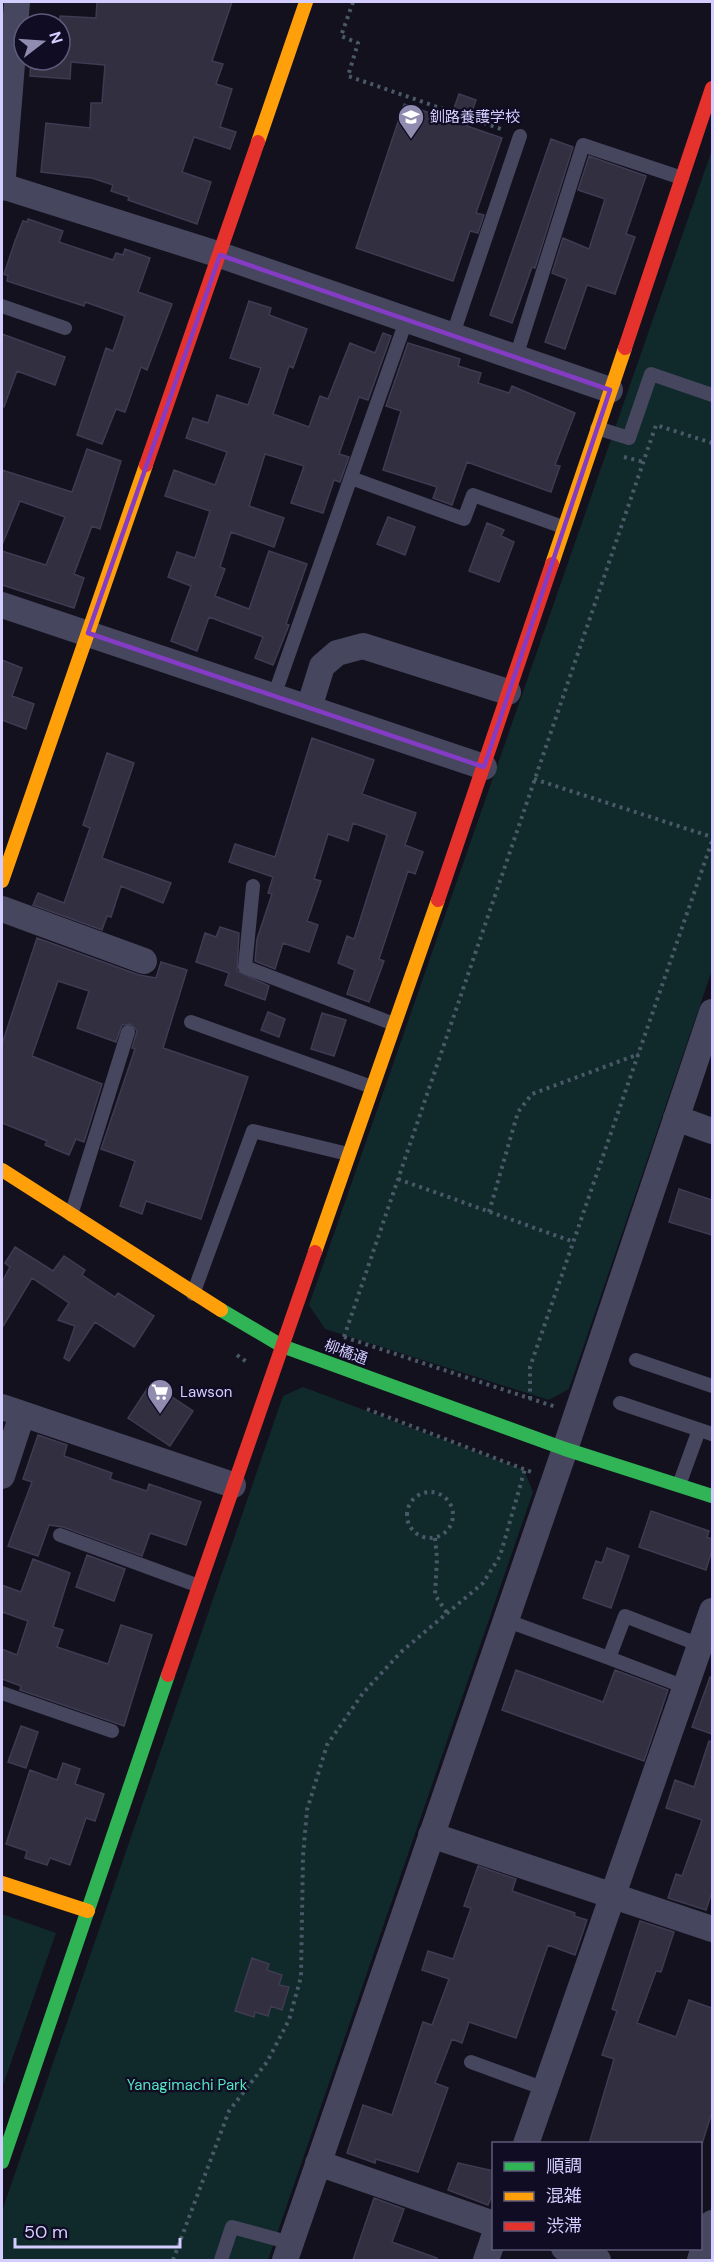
<svg xmlns="http://www.w3.org/2000/svg" width="714" height="2262" font-family="'DM Sans','Noto Sans JP',sans-serif">
  <style>
    .green { fill: #10292a }
    .building { fill: #322f40; stroke: #3f3b52; stroke-width: 1.5 }
    .lines { fill: none; stroke-linecap: round; stroke-linejoin: round }
    .path { stroke: #495968; stroke-width: 4; stroke-dasharray: 3 4.5; stroke-linecap: butt }
    .lane { stroke: #46465f; stroke-width: 14 }
    .street { stroke: #46465f; stroke-width: 26 }
    .fast { stroke: #30b455; stroke-width: 14 }
    .slow { stroke: #ff9f0a; stroke-width: 14 }
    .jam { stroke: #e5322d; stroke-width: 14 }
    .marked { fill: none; stroke: #843cc5; stroke-width: 4.5; stroke-linejoin: round }
    .labels { text-anchor: middle; dominant-baseline: central; stroke-width: 4.5; stroke-linejoin: round; paint-order: stroke }
    .poi-label { font-size: 15px; fill: #d3ceff; stroke: #100c23; text-anchor: start }
    .street-label { font-size: 15px; fill: #d3ceff; stroke: #100c23 }
    .park-label { font-size: 15px; fill: #54e5c0; stroke: #100c23 }
  </style>
  <rect width="100%" height="100%" fill="#14111e"/>
  <!-- green -->
  <path class="green" d="M712 150V970L569 1389 549 1400 325 1329 309 1305Z
    M303 1387 524 1470 533 1492 268 2260H2V2211L283 1396Z
    M2 1914 56 1933 2 2088Z"/>
  <!-- building -->
  <path class="building" d="M97 2H232L212 61 223 64 216 84 232 89 220 127 236 132 230 149 194 137 182 172 211 182 197 224 128 200 129 197 111 191 113 185 92 178 41 172 46 123 90 128 91 103H102L105 65 71 62 70 79 30 76 31 60H60V16L96 18Z
    M459 94 476 100 467 126 502 138 476 213 484 215 478 233 470 231 453 281 356 248 404 104 450 120Z
    M551 139 573 147 535 268 532 267 512 323 490 315Z
    M589 156 646 176 626 234 635 237 615 294 587 285 565 349 545 342 567 279 552 273 563 238 589 249 605 199 578 190Z
    M28 219 63 231 59 242 113 260 116 253 123 255 125 249 150 258 138 292 172 304 147 370 141 367 125 412 116 409 102 444 77 435 106 348 113 351 125 316 85 302 84 306 7 281 8 276 4 274 15 241 23 221 27 222Z
    M249 301 271 308 269 315 307 329 293 368 289 366 273 414 309 427 320 396 328 399 350 343 375 353 383 333 391 336 368 400 359 397 339 454 349 457 340 482 334 480 323 513 291 503 304 466 265 454 249 506 284 518 274 547 231 532 220 567 225 569 215 596 249 609 269 551 307 564 286 624 289 625 273 665 255 658 263 637 209 617 197 651 171 641 191 586 168 577 177 552 195 558 210 511 165 496 174 470 215 485 227 452 186 438 193 418 208 423 217 395 248 405 261 368 230 358Z
    M2 334 65 357 55 385 17 371 4 407 2 406Z
    M408 343 460 359 458 366 481 373 478 383 509 393 512 386 575 413 555 465 560 466 551 492 467 462 452 505 433 498 437 487 383 470 401 411 386 406Z
    M87 449 121 461 100 529 92 526 74 574 84 578 74 608 2 585V551L46 565 65 517 20 501 2 545V470L72 492Z
    M388 517 415 527 405 555 377 544Z
    M487 523 504 530 501 536 514 542 499 582 469 571Z
    M2 660 22 668 12 696 34 704 26 729 2 720Z
    M312 738 374 760 362 794 416 813 405 845 423 852 415 874 408 871 379 959 384 961 369 1002 347 994 355 970 338 963 347 936 354 939 387 835 353 823 348 841 328 834 314 879 321 881 307 921 318 925 309 952 283 943 275 969 255 961 257 939 272 894 268 893 273 877 229 862 235 844 275 857Z
    M107 753 134 763 102 858 171 883 163 903 121 886 111 917 107 916 102 930 33 905 38 893 64 903 90 828 83 825Z
    M220 927 239 933 237 971 269 986 265 1000 225 985 229 973 196 962 205 933 216 937Z
    M37 938 139 975 156 978 161 962 187 970 163 1048 248 1077 201 1219 146 1201 142 1214 120 1206 135 1161 101 1149 135 1049 132 1048 137 1031 131 1024 122 1025 116 1042 77 1028 89 991 58 981 32 1056 102 1084 84 1142 76 1139 69 1155 45 1145 47 1141 2 1123V1044Z
    M268 1012 285 1019 279 1037 261 1030Z
    M322 1013 346 1020 334 1056 311 1049Z
    M679 1189 712 1200V1235L669 1222Z
    M15 1247 53 1271 64 1256 85 1270 82 1275 115 1297 118 1293 154 1316 134 1347 95 1322 69 1361 64 1358 75 1326 58 1320 69 1303 32 1278 2 1328V1282L10 1267 5 1263Z
    M151 1383 193 1411 170 1446 128 1418Z
    M38 1435 67 1445 64 1456 112 1473 110 1479 147 1491 149 1484 201 1502 186 1545 150 1533 142 1556 63 1527 49 1525 38 1556 8 1546 32 1482 23 1479Z
    M651 1511 709 1531 707 1537 712 1539V1550L706 1570 639 1547Z
    M607 1548 629 1556 611 1608 583 1598 596 1561 602 1563Z
    M87 1555 125 1569 114 1601 76 1587Z
    M33 1559 70 1573 53 1627 63 1630 57 1647 108 1664 121 1625 152 1635 124 1726 20 1690 21 1686 2 1679V1649L17 1655 28 1621 2 1612V1585L21 1592Z
    M516 1670 603 1702 615 1670 668 1690 644 1761 502 1710Z
    M710 1677 712 1678V1734L692 1727Z
    M21 1726 38 1732 26 1768 8 1762Z
    M709 1741 712 1742V1892L706 1910 668 1898 676 1874 682 1876 702 1820 666 1808 675 1780 694 1787Z
    M63 1763 80 1769 75 1784 104 1794 95 1821 86 1818 70 1865 50 1858 47 1865 25 1858 27 1851 6 1844 30 1770 57 1780Z
    M478 1866 516 1879 512 1891 575 1913 574 1916 587 1920 575 1955 548 1945 516 2038 469 2022 462 2043 452 2039 435 2083 448 2088 418 2172 376 2159 375 2163 347 2153 363 2105 392 2115 423 2022 432 2025 449 1979 422 1970 428 1951 453 1959 471 1908 464 1906Z
    M640 1921 674 1932 661 1972 656 1971 637 2023 676 2037 689 2000 712 2008V2112L702 2144H589L614 2059 602 2055 617 2011 612 2009Z
    M252 1958 269 1964 267 1970 282 1975 279 1985 289 1987 282 2010 271 2006 268 2016 255 2012 254 2017 235 2011Z
    M458 2163 494 2171V2191L488 2205 448 2190Z
    M374 2198 404 2209 392 2242 437 2258V2260H353Z"/>
  <g class="lines">
    <!-- path -->
    <path class="path" d="M353 2 341 36 358 43 348 76 504 130
      M624 457 644 462
      M534 779 712 837
      M398 1179 574 1242
      M489 1212 518 1112 532 1094 639 1054
      M344 1337 656 425 712 443
      M344 1337 556 1407
      M237 1355 248 1363
      M530 1399V1367L712 841
      M367 1409 534 1473
      M407 1515a23 23 0 1 1 46 0a23 23 0 1 1-46 0Z
      M435 1538 437 1558 435 1595 447 1613
      M173 2260 229 2111 267 2062 289 2020 301 1977 303 1856 307 1810 327 1745 363 1693 401 1652 483 1583 500 1556 525 1469"/>
    <!-- lane -->
    <path class="lane" d="M2 306 65 328
      M453 334 520 136
      M516 357 583 145 682 178
      M597 428 629 438 651 374 712 395
      M351 478 464 519 473 495 563 527
      M274 696 407 318
      M253 886 245 967 394 1024
      M191 1022 372 1087
      M71 1215 128 1032
      M193 1294 253 1131 348 1154
      M636 1360 712 1386
      M620 1403 712 1434
      M679 1485 699 1430
      M60 1535 199 1586
      M505 1620 609 1658 625 1616 700 1645
      M609 1658 685 1687
      M2 1693 112 1731
      M471 2062 545 2089
      M221 2260 232 2227 291 2243"/>
    <!-- street -->
    <path class="street" d="M2 186 220 255 610 390
      M2 188 17 2
      M2 605 484 767
      M309 708 322 666 337 653 363 646 508 692
      M2 909 144 961
      M676 1118 712 1131
      M2 1407 233 1485
      M2 1476 22 1415
      M431 1835 712 1929
      M526 2144 712 1611
      M318 2163 494 2224
      M564 2248 598 2260
      M285 2260 565 1449 712 1012
      M486 2260 494 2237
      M700 2260 712 2223"/>
    <!-- fast -->
    <path class="fast" d="M221 1310 282 1346 565 1449 712 1496
      M2 2162 168 1675"/>
    <!-- slow -->
    <path class="slow" d="M258 142 306 2
      M552 564 625 348
      M2 881 146 465
      M2 1170 221 1310
      M315 1252 438 900
      M2 1883 88 1911"/>
    <!-- jam -->
    <path class="jam" d="M625 348 712 88
      M146 465 258 142
      M438 900 552 564
      M168 1675 315 1252"/>
  </g>
  <!-- marked area -->
  <path class="marked" d="M220 255 610 390 484 767 88 633Z"/>
  <!-- icons -->
  <defs>
    <g id="school-pin" transform="scale(1.35)"><path d="M0 17L-7.5 6A9.5 9.5 0 1 1 7.5 6Z" fill="#908cb0" stroke="#100c23"/><path d="M0-5L7-2L0 1L-7-2ZM-4 1L0 2.5L4 1V4Q0 6-4 4Z" fill="#fff"/></g>
    <g id="supermarket-pin" transform="scale(1.35)"><path d="M0 17L-7.5 6A9.5 9.5 0 1 1 7.5 6Z" fill="#908cb0" stroke="#100c23"/><path d="M-6-5.5h2.5l.6 2H6L4.5 2H-2.5L-4.4-4H-6ZM-1.5 3.2a1.3 1.3 0 1 0 .1 0ZM3 3.2a1.3 1.3 0 1 0 .1 0Z" fill="#fff"/></g>
  </defs>
  <g fill-rule="evenodd">
    <use href="#school-pin" x="411" y="117"/>
    <use href="#supermarket-pin" x="160" y="1392"/>
  </g>
  <g class="labels">
    <!-- poi labels -->
    <g class="poi-label">
      <text x="430" y="117">釧路養護学校</text>
      <text x="180" y="1392">Lawson</text>
    </g>
    <!-- street labels -->
    <g class="street-label">
      <text transform="translate(346 1352) rotate(20)">柳橋通</text>
    </g>
    <!-- park labels -->
    <g class="park-label">
      <text x="187" y="2085">Yanagimachi Park</text>
    </g>
  </g>
  <!-- border -->
  <rect width="714" height="2262" fill="none" stroke="#d3ceff" stroke-width="6"/>
  <!-- legend -->
  <rect x="492" y="2142" width="210" height="108" fill="#100c23" stroke="#5e5a7b" stroke-width="1.5"/>
  <rect x="504" y="2162" width="30" height="9" fill="#30b455" stroke="#5e5a7b" stroke-width="1.5"/>
  <text x="546" y="2172" font-size="18" fill="#d3ceff">順調</text>
  <rect x="504" y="2192" width="30" height="9" fill="#ff9f0a" stroke="#5e5a7b" stroke-width="1.5"/>
  <text x="546" y="2202" font-size="18" fill="#d3ceff">混雑</text>
  <rect x="504" y="2222" width="30" height="9" fill="#e5322d" stroke="#5e5a7b" stroke-width="1.5"/>
  <text x="546" y="2232" font-size="18" fill="#d3ceff">渋滞</text>
  <!-- north arrow -->
  <g transform="translate(42 42) rotate(73)"><circle r="28" fill="#100c23" stroke="#5e5a7b" stroke-width="1.5"/>
  <path d="M0-4.5L10 22L0 15L-10 22Z" fill="#908cb0"/>
  <text y="-9" font-size="16" font-weight="bold" text-anchor="middle" fill="#d3ceff">N</text>
  </g>
  <!-- scale -->
  <path d="M15 2238v9h165v-9" fill="none" stroke="#d3ceff" stroke-width="3"/>
  <text x="24" y="2238" font-size="18" fill="#d3ceff" stroke="#100c23" stroke-width="4.5" paint-order="stroke">50 m</text>
</svg>
